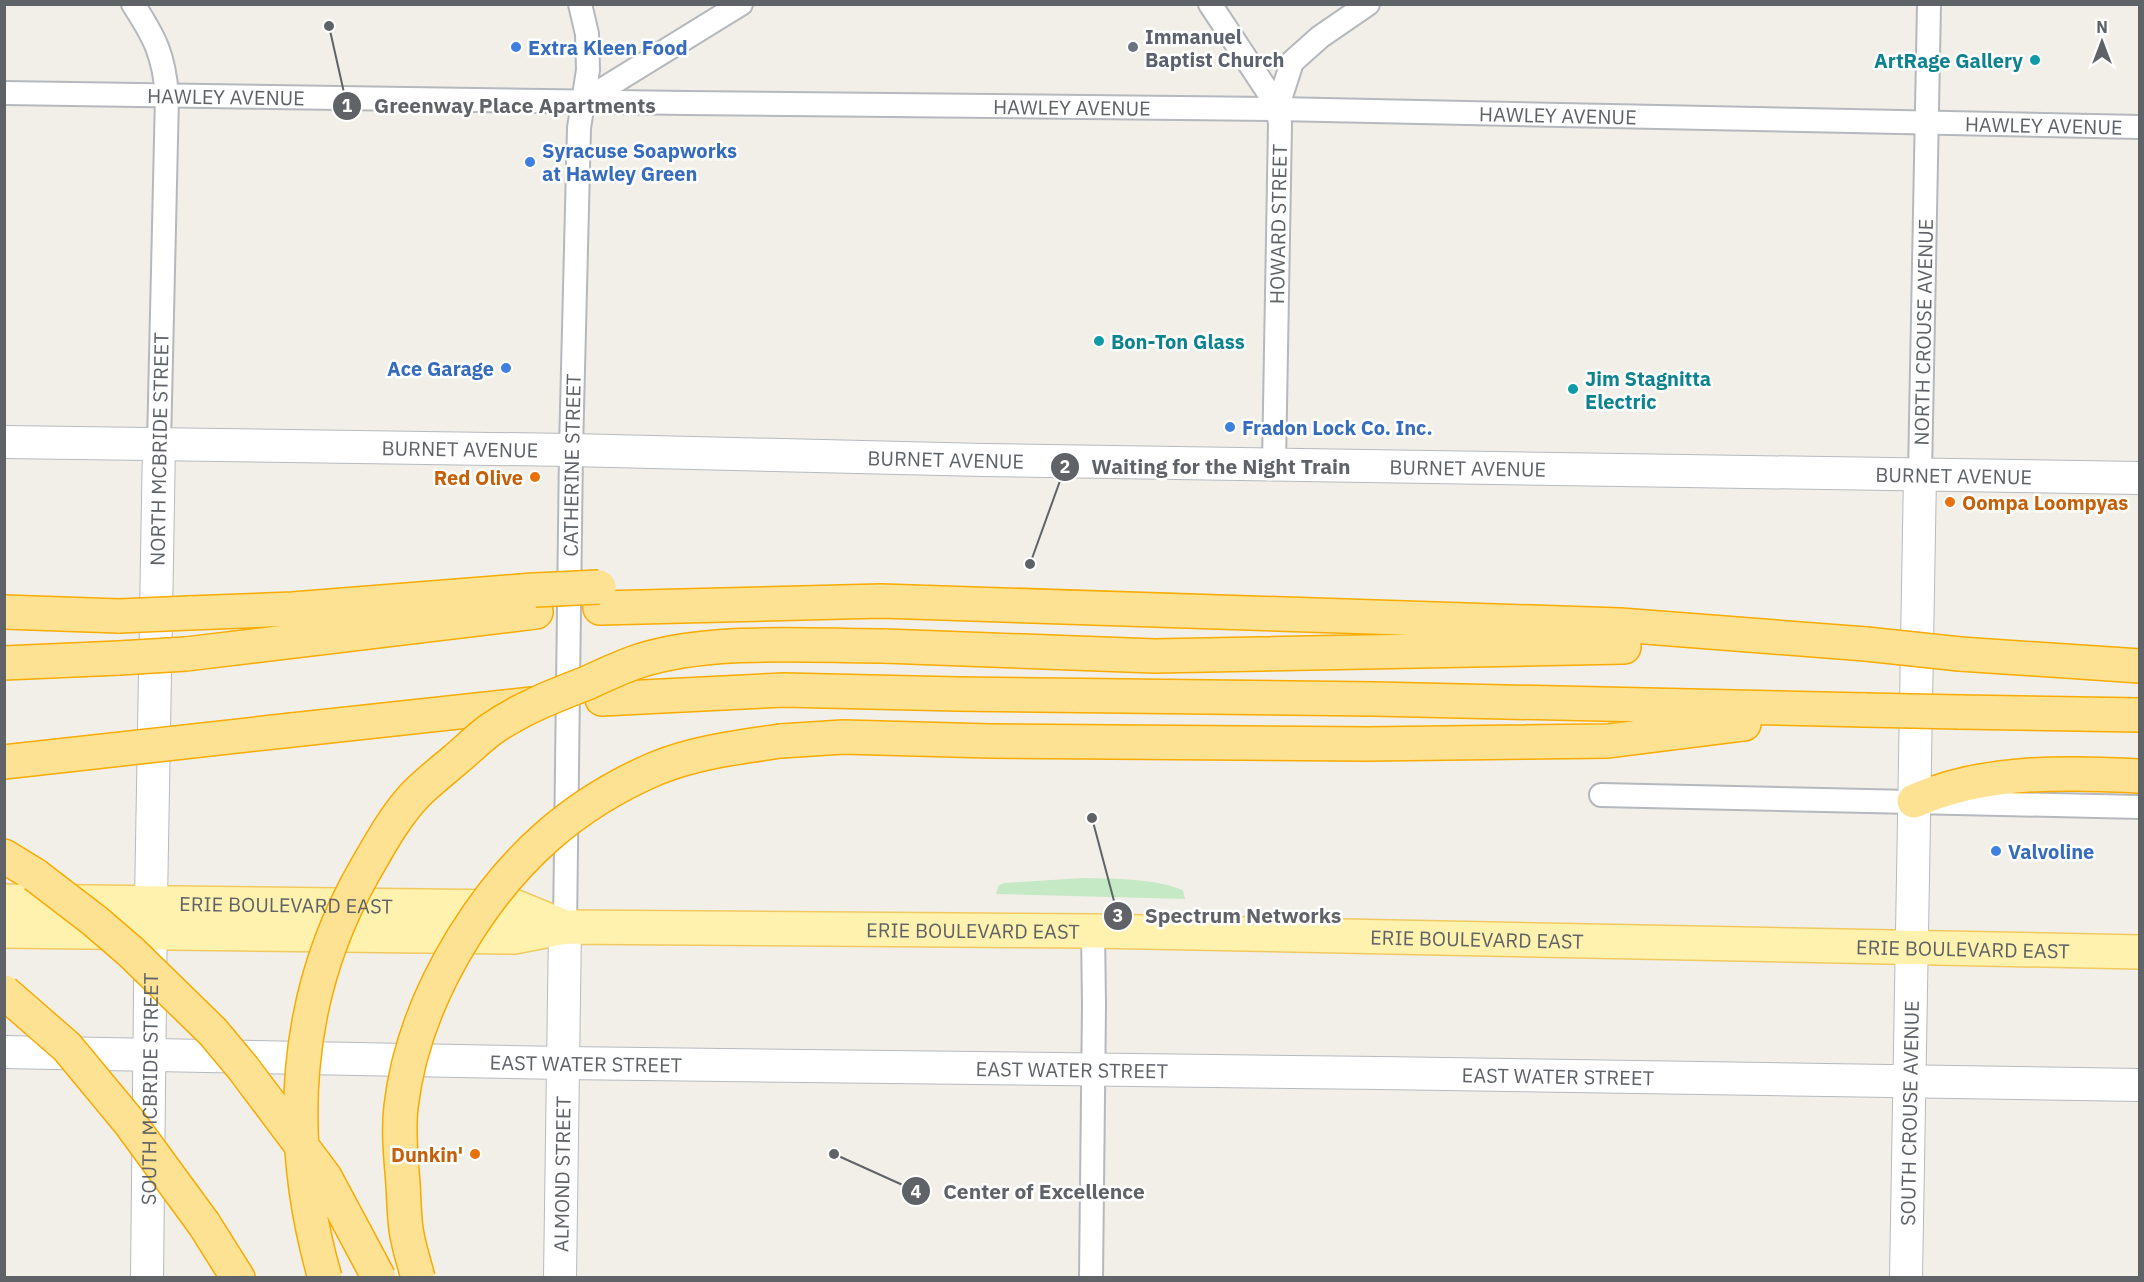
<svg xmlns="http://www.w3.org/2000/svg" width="2144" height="1282" font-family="'IBM Plex Sans',sans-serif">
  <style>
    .green { fill: #c5e8c5 }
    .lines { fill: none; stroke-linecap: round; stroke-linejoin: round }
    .street-casing { stroke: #b5b8bc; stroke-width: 26 }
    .secondary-casing { stroke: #b6babf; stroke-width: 34 }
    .primary-casing { stroke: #f2c960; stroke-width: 36 }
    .highway-casing { stroke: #f9ab00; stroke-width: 36 }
    .street { stroke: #fff; stroke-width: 22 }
    .secondary { stroke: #fff; stroke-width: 32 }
    .primary { stroke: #fff2af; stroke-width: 33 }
    .highway { stroke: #fde293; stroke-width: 33 }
    .highway-bridge-casing { stroke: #f9ab00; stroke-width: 36; stroke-linecap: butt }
    .highway-bridge { stroke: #fde293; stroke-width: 33 }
    .shop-dot { fill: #3f7fe0; stroke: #fff; stroke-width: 2 }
    .worship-dot { fill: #6b7280; stroke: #fff; stroke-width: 2 }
    .culture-dot { fill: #0f9aa8; stroke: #fff; stroke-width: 2 }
    .food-dot { fill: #e8710a; stroke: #fff; stroke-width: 2 }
    .labels { text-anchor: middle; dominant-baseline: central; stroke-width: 5; stroke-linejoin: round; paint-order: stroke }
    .worship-label { font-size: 20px; font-weight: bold; fill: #5b616d; stroke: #fff; text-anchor: start }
    .shop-label { font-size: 20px; font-weight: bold; fill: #366cbe; stroke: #fff; text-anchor: start }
    .culture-label { font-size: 20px; font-weight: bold; fill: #0d838f; stroke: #fff; text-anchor: start }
    .street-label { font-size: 20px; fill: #5f6368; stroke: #fff }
    .food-label { font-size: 20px; font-weight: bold; fill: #c56008; stroke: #fff; text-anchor: end }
    .leader { fill: none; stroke: #5f6368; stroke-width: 2 }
    .callout-dot { fill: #5f6368; stroke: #fff; stroke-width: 2 }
    .mark-label { font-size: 18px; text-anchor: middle; font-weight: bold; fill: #fff }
    .callout-label { font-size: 21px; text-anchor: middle; font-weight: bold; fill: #5f6368; stroke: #fff; stroke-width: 5; stroke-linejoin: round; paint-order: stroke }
  </style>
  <rect width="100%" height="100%" fill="#f1efe8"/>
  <!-- green -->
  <path class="green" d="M1084 878C1117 879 1151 878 1183 890L1185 899 996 894 999 885 1004 883Z"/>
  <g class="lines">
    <!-- street casing -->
    <g class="street-casing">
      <g id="street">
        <path d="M133 4C155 38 164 55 167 96L159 444"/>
        <path d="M1210 4 1276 104 1280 123 1274 464"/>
        <path id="s1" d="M4 93 686 103 1277 109 2140 127"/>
        <path d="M582 102 741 4"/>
        <path d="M1277 109 1292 62 1320 37 1368 4"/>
        <path id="s2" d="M1920 474 1929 4"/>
        <path d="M1601 795 2140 807"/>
        <path id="s3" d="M565 927 571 450 579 128 588 70 587 34 580 4"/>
        <path d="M1091 1278 1094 1005 1093 931"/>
      </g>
    </g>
    <!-- secondary casing -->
    <g class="secondary-casing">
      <g id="secondary">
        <path id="s4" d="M4 442 571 450 984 460 2140 478"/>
        <path id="s5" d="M4 1052 563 1063 1380 1073 2140 1085"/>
        <path id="s6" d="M147 1278 151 902 159 444"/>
        <path id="s7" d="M560 1278 565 927"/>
        <path id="s8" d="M1906 1278 1920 474"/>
      </g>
    </g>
    <!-- primary casing -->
    <g class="primary-casing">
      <g id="primary">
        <path id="s9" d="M4 901 516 907 565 927"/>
        <path id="s10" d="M4 931 514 937 565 927 1093 931 2140 952"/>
      </g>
    </g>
    <!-- highway casing -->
    <g class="highway-casing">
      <path id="highway" d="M600 608 881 601 1620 625 1866 644
        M4 612 119 616
        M189 613 293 609 533 590
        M884 646 1155 656 1624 647
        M186 654 536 612
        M1960 654 2140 666
        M4 663 119 658
        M602 699 784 690 957 694 1374 699 1865 710
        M1959 712 2140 715
        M292 730 532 704
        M781 741 843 737 990 741 1368 744 1608 741 1744 724
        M1914 801C1986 769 2063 773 2140 776
        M4 856 35 875
        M204 1224 238 1278"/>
    </g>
    <!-- street -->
    <use href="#street" class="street"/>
    <!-- secondary -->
    <use href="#secondary" class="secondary"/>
    <!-- primary -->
    <use href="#primary" class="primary"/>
    <!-- highway -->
    <use href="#highway" class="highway"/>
    <!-- highway-bridge casing -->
    <g class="highway-bridge-casing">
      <path id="highway-bridge" d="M535 590 599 587
        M119 616 189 613
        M1866 644 1960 654
        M119 658 186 654
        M1865 710 1959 712
        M4 762 292 730
        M35 875 95 921 131 952 213 1032 243 1068 325 1177 379 1278
        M4 992 67 1047 130 1123 204 1224
        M325 1278C285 1139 292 997 365 870 380 844 395 816 416 794 428 782 442 771 455 760 467 750 478 739 490 730 520 709 553 696 587 683 604 675 621 667 639 661 710 638 809 646 884 646
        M418 1278C414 1262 408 1245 406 1229 404 1214 404 1199 403 1184 401 1158 398 1132 401 1107 408 1046 431 990 463 938 511 860 572 804 657 768 696 752 740 747 781 741"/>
    </g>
    <!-- highway-bridge -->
    <use href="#highway-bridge" class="highway-bridge"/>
  </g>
  <!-- markers -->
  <g class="shop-dot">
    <circle cx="516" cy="47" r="6"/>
    <circle cx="530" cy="162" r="6"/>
    <circle cx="506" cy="368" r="6"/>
    <circle cx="1230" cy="427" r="6"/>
    <circle cx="1996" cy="851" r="6"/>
  </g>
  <circle class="worship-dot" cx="1133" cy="47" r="6"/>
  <g class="culture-dot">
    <circle cx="2035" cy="60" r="6"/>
    <circle cx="1099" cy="341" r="6"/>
    <circle cx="1573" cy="389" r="6"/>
  </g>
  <g class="food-dot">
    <circle cx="535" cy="477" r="6"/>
    <circle cx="1950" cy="502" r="6"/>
    <circle cx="475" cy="1154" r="6"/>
  </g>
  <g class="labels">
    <!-- worship labels -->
    <g class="worship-label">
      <text x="1145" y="36">Immanuel<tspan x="1145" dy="23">Baptist Church</tspan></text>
    </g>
    <!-- shop labels -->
    <g class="shop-label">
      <text x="528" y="47">Extra Kleen Food</text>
      <text x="542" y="150">Syracuse Soapworks<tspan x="542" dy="23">at Hawley Green</tspan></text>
      <text x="494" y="368" text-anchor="end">Ace Garage</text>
      <text x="1242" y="427">Fradon Lock Co. Inc.</text>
      <text x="2008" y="851">Valvoline</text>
    </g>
    <!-- culture labels -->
    <g class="culture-label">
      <text x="2023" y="60" text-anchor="end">ArtRage Gallery</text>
      <text x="1111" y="341">Bon-Ton Glass</text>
      <text x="1585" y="378">Jim Stagnitta<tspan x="1585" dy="23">Electric</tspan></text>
    </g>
    <!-- street labels -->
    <g class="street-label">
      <text stroke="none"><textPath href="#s1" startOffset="222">HAWLEY AVENUE</textPath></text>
      <text stroke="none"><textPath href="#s1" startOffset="1068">HAWLEY AVENUE</textPath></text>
      <text stroke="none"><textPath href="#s1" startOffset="1554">HAWLEY AVENUE</textPath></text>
      <text stroke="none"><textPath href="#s1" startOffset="2040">HAWLEY AVENUE</textPath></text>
      <text transform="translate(1278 224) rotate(-89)">HOWARD STREET</text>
      <text stroke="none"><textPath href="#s2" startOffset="142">NORTH CROUSE AVENUE</textPath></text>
      <text stroke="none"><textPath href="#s4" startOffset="456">BURNET AVENUE</textPath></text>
      <text transform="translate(159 449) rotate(-89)">NORTH MCBRIDE STREET</text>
      <text stroke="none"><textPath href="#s4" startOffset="942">BURNET AVENUE</textPath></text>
      <text stroke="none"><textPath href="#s3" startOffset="462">CATHERINE STREET</textPath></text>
      <text stroke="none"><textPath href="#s4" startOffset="1464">BURNET AVENUE</textPath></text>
      <text stroke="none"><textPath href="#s4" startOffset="1950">BURNET AVENUE</textPath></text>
      <text stroke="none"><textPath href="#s9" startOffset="282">ERIE BOULEVARD EAST</textPath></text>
      <text stroke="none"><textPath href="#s10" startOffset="970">ERIE BOULEVARD EAST</textPath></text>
      <text stroke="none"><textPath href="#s10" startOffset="1474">ERIE BOULEVARD EAST</textPath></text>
      <text stroke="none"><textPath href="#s10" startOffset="1960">ERIE BOULEVARD EAST</textPath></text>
      <text stroke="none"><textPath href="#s5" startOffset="582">EAST WATER STREET</textPath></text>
      <text stroke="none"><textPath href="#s5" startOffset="1068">EAST WATER STREET</textPath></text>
      <text stroke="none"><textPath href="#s5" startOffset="1554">EAST WATER STREET</textPath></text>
      <text stroke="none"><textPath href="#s6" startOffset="189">SOUTH MCBRIDE STREET</textPath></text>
      <text stroke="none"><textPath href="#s8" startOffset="165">SOUTH CROUSE AVENUE</textPath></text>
      <text stroke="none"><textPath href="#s7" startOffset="104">ALMOND STREET</textPath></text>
    </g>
    <!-- food labels -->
    <g class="food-label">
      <text x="523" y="477">Red Olive</text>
      <text x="1962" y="502" text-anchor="start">Oompa Loompyas</text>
      <text x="463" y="1154">Dunkin'</text>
    </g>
  </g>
  <!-- callouts -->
  <path class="leader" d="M329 26L347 106M1030 564L1065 467M1092 818L1118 916M834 1154L916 1191"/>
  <g class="callout-dot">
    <circle cx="329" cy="26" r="6"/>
    <circle cx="1030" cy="564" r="6"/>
    <circle cx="1092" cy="818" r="6"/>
    <circle cx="834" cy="1154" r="6"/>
    <circle cx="347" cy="106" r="15"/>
    <circle cx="1065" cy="467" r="15"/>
    <circle cx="1118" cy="916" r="15"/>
    <circle cx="916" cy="1191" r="15"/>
  </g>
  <g class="mark-label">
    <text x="347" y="112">1</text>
    <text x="1065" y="473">2</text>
    <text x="1118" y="922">3</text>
    <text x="916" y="1198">4</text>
  </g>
  <g class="callout-label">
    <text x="515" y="113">Greenway Place Apartments</text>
    <text x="1221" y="474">Waiting for the Night Train</text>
    <text x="1243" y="923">Spectrum Networks</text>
    <text x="1044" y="1199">Center of Excellence</text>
  </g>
  <!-- border -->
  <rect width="2144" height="1282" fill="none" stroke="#5f6368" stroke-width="12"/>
  <!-- north arrow -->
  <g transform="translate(2102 42)" stroke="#ffffff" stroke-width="4.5" paint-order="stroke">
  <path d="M0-4.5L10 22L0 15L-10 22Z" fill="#5f6368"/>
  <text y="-9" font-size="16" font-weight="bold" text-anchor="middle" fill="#5f6368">N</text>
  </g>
</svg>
